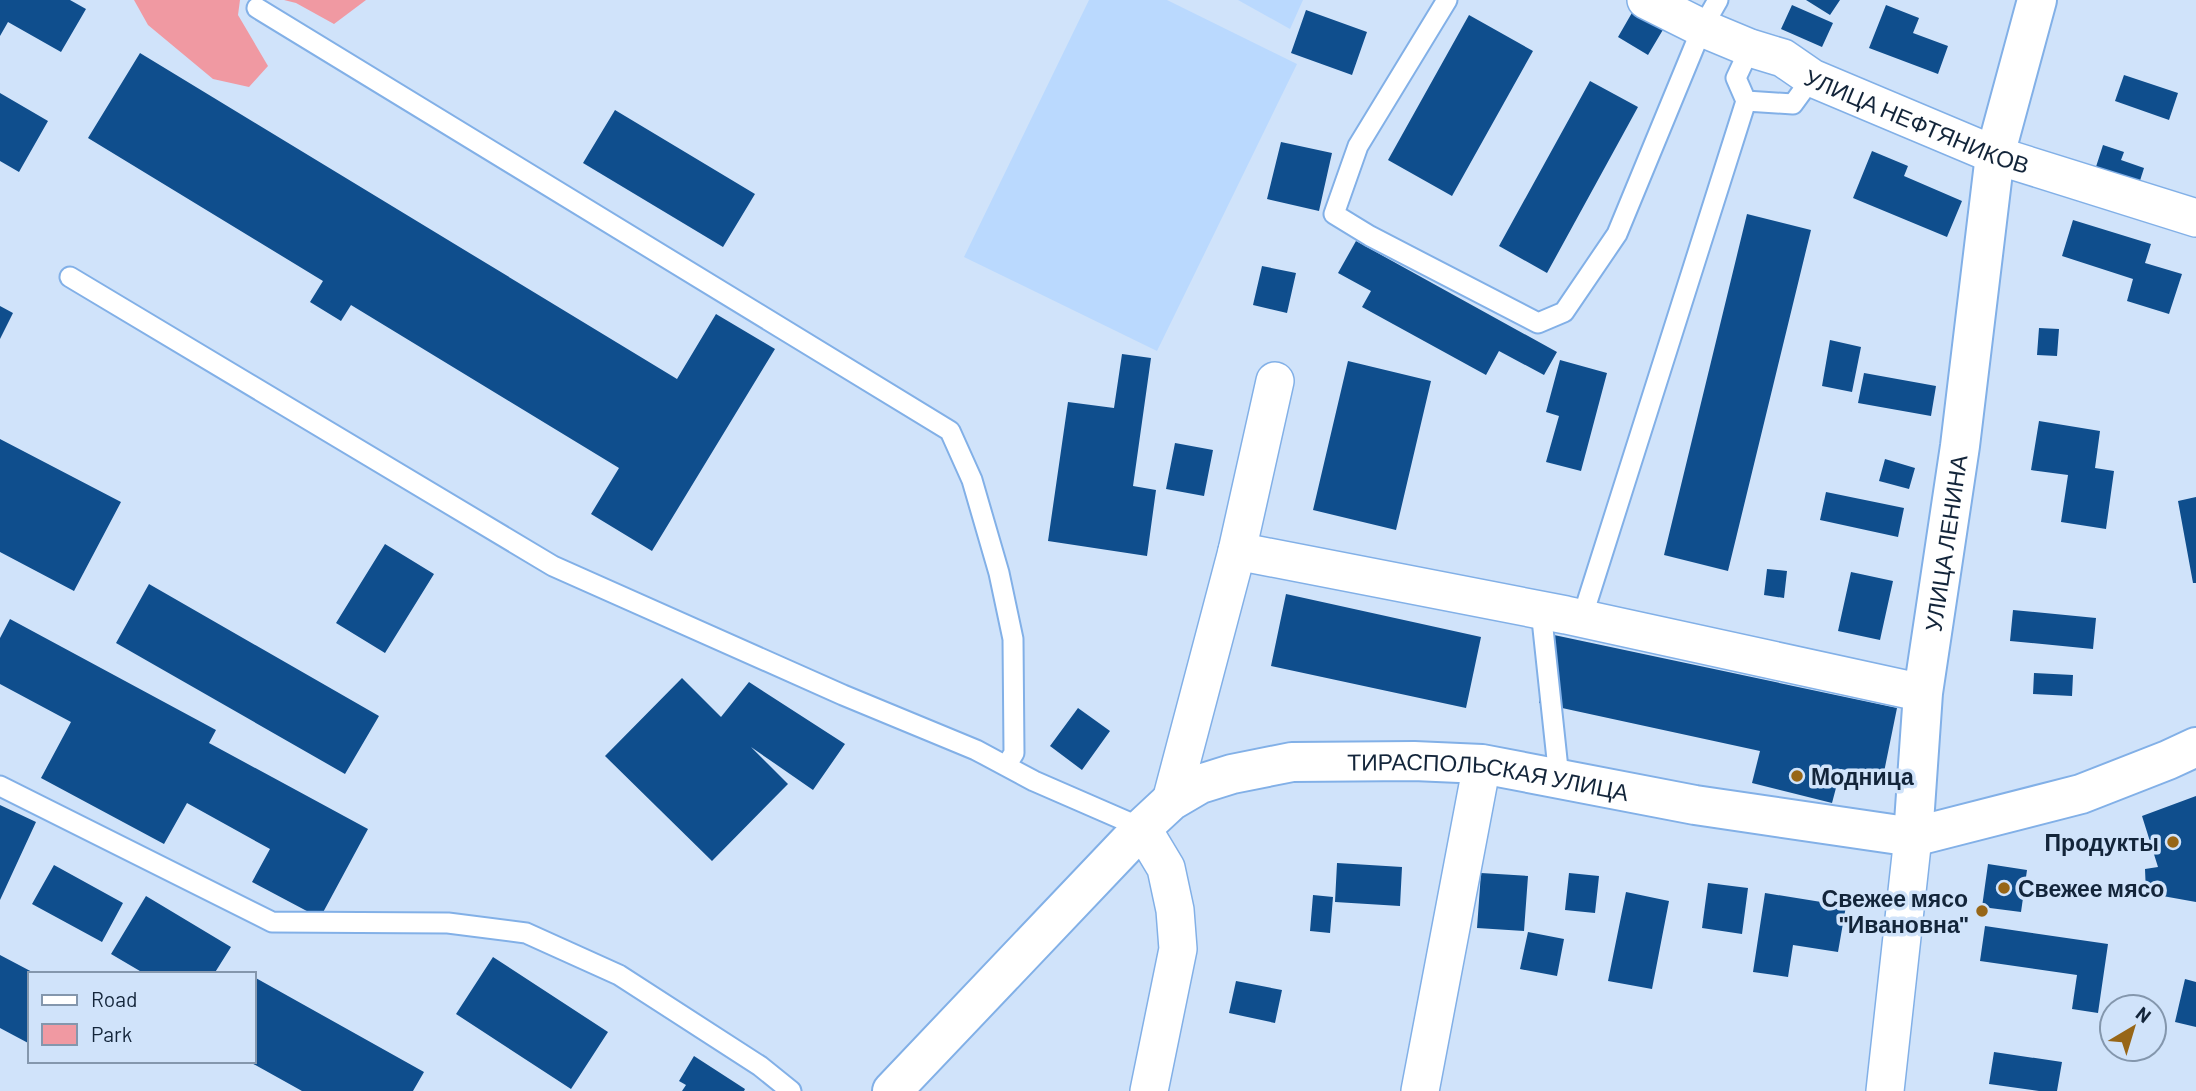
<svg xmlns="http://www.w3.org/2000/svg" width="2196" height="1091" font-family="Barlow,sans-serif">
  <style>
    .built { fill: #bad9fe }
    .green { fill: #f099a2 }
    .building { fill: #0f4e8d }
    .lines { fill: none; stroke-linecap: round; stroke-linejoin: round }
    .lane-casing { stroke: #82b0e7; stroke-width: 23 }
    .street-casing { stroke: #82b0e7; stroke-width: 40 }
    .secondary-casing { stroke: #82b0e7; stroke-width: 42 }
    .lane { stroke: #fff; stroke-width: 19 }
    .street { stroke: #fff; stroke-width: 37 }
    .secondary { stroke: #fff; stroke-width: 38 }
    .poi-dot { fill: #976617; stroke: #d0e3fa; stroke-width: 2.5 }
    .labels { text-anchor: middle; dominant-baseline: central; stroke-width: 7; stroke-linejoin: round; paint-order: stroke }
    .street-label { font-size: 23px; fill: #13253a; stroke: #d0e3fa }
    .poi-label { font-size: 23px; font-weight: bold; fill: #13253a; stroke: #d0e3fa; text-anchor: start }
  </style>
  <rect width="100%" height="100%" fill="#d0e3fa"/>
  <!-- built -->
  <path class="built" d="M1089 0H1167L1297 64 1157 351 964 257Z
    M1238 0H1303L1290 29Z"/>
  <!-- green -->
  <path class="green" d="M134 0H240L238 15 268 66 249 87 213 79 148 25Z
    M284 0H366L334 24 296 3Z"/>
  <!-- building -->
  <path class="building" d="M0 0H70L86 9 61 52 8 22 0 36Z
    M1806 0H1840L1830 15Z
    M1792 5 1833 23 1822 47 1781 29Z
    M1886 5 1919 18 1913 33 1948 46 1938 74 1869 48Z
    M1306 10 1367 32 1352 75 1291 53Z
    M1633 11 1664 28 1648 55 1618 37Z
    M1469 15 1533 51 1452 196 1388 160Z
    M140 53 677 379 716 314 775 349 652 551 591 514 619 468 351 305 341 321 310 302 323 281 88 138Z
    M2124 75 2178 93 2169 120 2115 101Z
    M1590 81 1638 107 1547 273 1499 246Z
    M0 93 48 121 19 172 0 161Z
    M615 110 755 194 723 247 583 163Z
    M1281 142 1332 153 1319 211 1267 199Z
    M2103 145 2124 152 2121 160 2144 168 2138 187 2094 173Z
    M1872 151 1908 166 1904 176 1962 201 1947 237 1853 198Z
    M1747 214 1811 230 1728 571 1664 555Z
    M2073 220 2151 244 2145 263 2182 274 2169 314 2127 301 2133 279 2062 256Z
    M1356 241 1557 352 1544 375 1499 351 1486 375 1362 307 1371 291 1338 273Z
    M1262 266 1296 273 1287 313 1253 305Z
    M0 306 13 313 0 339Z
    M2039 328 2059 329 2057 356 2037 355Z
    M1830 340 1861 347 1852 392 1822 386Z
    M1122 354 1151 358 1133 486 1156 490 1147 556 1048 541 1068 402 1114 408Z
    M1560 360 1607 373 1581 471 1546 462 1559 416 1546 412Z
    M1348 361 1431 381 1396 530 1313 510Z
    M1864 373 1936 386 1931 416 1858 403Z
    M2039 421 2100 431 2095 468 2114 471 2106 529 2061 522 2068 475 2031 470Z
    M0 439 121 502 74 591 0 552Z
    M1175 443 1213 450 1204 496 1166 489Z
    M1885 459 1915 468 1909 489 1879 481Z
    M1826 492 1904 508 1898 537 1820 520Z
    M2196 497V583H2193L2178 501Z
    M385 544 434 574 385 653 336 623Z
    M1767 569 1787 571 1784 598 1764 595Z
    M1851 572 1893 581 1880 640 1838 631Z
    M149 584 379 716 345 774 116 643Z
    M1286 594 1481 637 1466 708 1271 666Z
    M2013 610 2096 618 2093 649 2010 641Z
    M10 619 216 730 209 743 368 829 320 918 252 882 270 849 187 803 164 844 41 778 71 722 0 684V638Z
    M1554 635 1897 708 1883 777 1841 769 1832 803 1752 783 1760 751 1539 703Z
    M2034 673 2073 675 2072 696 2033 694Z
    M682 678 721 717 749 682 845 744 813 790 751 747 788 784 712 861 605 756Z
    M1078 708 1110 731 1082 770 1050 746Z
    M2196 796V902L2146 893 2145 869 2158 867 2142 816Z
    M0 805 36 822 0 900Z
    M1337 863 1402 867 1400 906 1335 902Z
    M1988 864 2027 870 2021 912 1982 907Z
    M54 865 123 903 102 942 32 904Z
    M1481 873 1528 876 1524 931 1477 928Z
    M1569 873 1599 876 1595 913 1565 910Z
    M1708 883 1748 888 1742 934 1702 928Z
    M1626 892 1669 901 1652 989 1608 981Z
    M1765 893 1846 906 1838 952 1793 945 1788 977 1753 972Z
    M1313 895 1333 897 1330 933 1310 931Z
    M146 896 231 947 214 974H145L111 954Z
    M1985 926 2108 944 2098 1013 2072 1009 2077 975 1980 961Z
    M1528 932 1564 939 1557 976 1520 969Z
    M0 955 36 974H30V1044L0 1028Z
    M493 957 608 1032 571 1089 456 1014Z
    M254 977 424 1072 413 1091H302L248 1061H254Z
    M2185 979 2196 982V1027L2175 1022Z
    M1236 981 1282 990 1275 1023 1229 1013Z
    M1994 1052 2062 1062 2057 1091H2039L1989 1084Z
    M694 1056 745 1089 744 1091H682L686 1085 679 1081Z"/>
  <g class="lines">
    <!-- lane casing -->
    <g class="lane-casing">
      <path id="lane" d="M1447 0 1358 146 1334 214 1370 236 1538 323 1564 312 1617 234 1702 28 1718 0
        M257 8 950 431 972 480 999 573 1013 639 1014 753 1006 766
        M1746 101 1793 104 1812 78
        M70 277 553 566 843 695 976 750 1034 781 1142 828
        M1541 610 1559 778
        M1582 618 1746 101 1736 78 1750 48
        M0 786 272 922 448 923 526 933 619 975 760 1066 791 1091"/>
    </g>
    <!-- street casing -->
    <g class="street-casing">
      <g id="street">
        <path id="s1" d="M1646 0 1702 28 1750 48 1783 58 1812 78 1995 155 2196 218"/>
        <path d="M1237 551 1566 615 1923 693"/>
        <path d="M1171 801 1237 551 1275 381"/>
        <path d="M1142 828 1166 868 1175 910 1178 949 1149 1091"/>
        <path d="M1420 1091 1482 764"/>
        <path d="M1885 1091 1913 837"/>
      </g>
    </g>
    <!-- secondary casing -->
    <g class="secondary-casing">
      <g id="secondary">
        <path id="s2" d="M1913 837 1923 693 1960 446 1995 155 2037 0"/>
        <path id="s3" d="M892 1091 1142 828 1171 801 1200 784 1232 774 1292 762 1414 761 1482 764 1695 805 1913 837 2081 794 2168 760 2196 747"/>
      </g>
    </g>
    <!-- lane -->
    <use href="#lane" class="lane"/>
    <!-- street -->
    <use href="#street" class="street"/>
    <!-- secondary -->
    <use href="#secondary" class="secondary"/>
  </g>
  <!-- markers -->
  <g class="poi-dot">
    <circle cx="1797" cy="776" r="7"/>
    <circle cx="2173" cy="842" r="7"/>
    <circle cx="2004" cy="888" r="7"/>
    <circle cx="1982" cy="911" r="7"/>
  </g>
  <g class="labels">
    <!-- street labels -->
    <g class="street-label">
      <text stroke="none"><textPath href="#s1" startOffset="298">УЛИЦА НЕФТЯНИКОВ</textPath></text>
      <text stroke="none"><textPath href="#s2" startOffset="296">УЛИЦА ЛЕНИНА</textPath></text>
      <text stroke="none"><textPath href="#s3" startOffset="728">ТИРАСПОЛЬСКАЯ УЛИЦА</textPath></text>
    </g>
    <!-- poi labels -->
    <g class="poi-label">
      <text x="1811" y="776">Модница</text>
      <text x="2159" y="842" text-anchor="end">Продукты</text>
      <text x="2018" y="888">Свежее мясо</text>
      <text x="1968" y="898" text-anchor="end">Свежее мясо<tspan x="1968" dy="26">"Ивановна"</tspan></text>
    </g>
  </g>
  <!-- legend -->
  <rect x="28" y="972" width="228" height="91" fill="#d0e3fa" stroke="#8497ad" stroke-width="2"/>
  <rect x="42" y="995" width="35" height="10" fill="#ffffff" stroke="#8497ad" stroke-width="2"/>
  <text x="91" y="1007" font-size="21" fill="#13253a">Road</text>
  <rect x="42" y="1024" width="35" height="21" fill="#f099a2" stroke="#8497ad" stroke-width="2"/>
  <text x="91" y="1042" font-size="21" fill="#13253a">Park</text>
  <!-- north arrow -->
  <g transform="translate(2133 1028) rotate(38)"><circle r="33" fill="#d0e3fa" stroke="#8497ad" stroke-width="2"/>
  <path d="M0-5L12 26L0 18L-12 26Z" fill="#976617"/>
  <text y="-10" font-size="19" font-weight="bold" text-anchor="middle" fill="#13253a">N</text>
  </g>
</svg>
